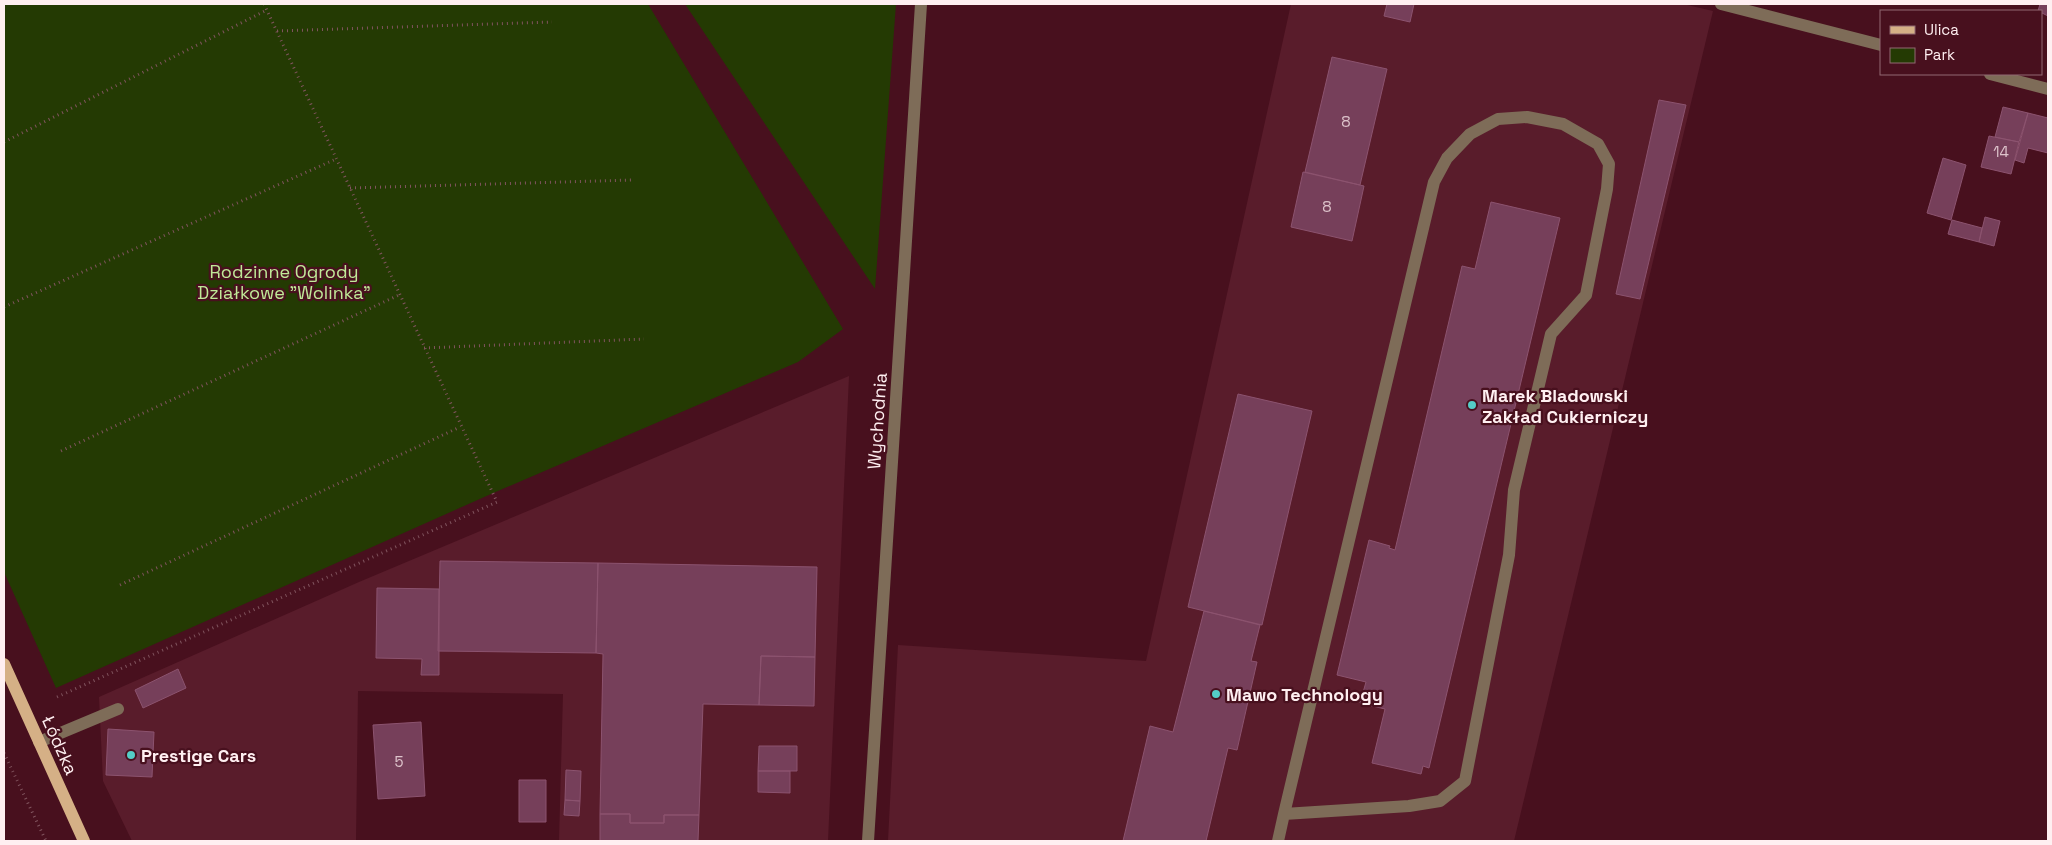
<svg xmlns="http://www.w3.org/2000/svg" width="2052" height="845" font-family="'Space Grotesk',sans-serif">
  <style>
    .built { fill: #591c2b }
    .green { fill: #243a03 }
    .building { fill: #763f5a; stroke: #8c536f }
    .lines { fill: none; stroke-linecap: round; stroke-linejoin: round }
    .path { stroke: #80545e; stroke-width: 3; stroke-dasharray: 1 4; stroke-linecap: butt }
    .minor { stroke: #7e6c58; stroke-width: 12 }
    .major { stroke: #d5b086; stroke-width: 12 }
    .poi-dot { fill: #54cdc7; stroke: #48101e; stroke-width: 2 }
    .labels { text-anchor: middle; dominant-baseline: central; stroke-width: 4.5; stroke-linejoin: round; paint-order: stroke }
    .number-label { font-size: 15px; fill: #ddc3cb }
    .park-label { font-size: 18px; fill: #c0e998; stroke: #48101e }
    .poi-label { font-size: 18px; font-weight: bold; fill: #ffeff1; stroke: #48101e; text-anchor: start }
    .street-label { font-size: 18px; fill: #ffeff1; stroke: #48101e }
  </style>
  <rect width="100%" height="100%" fill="#48101e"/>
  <!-- built -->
  <path class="built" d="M1291 4H1683L1713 11 1514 841H888L898 645 1146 661Z
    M849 376 828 841H559L563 694 358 691 356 841H132L103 781 99 697 359 582Z"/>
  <!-- green -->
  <path class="green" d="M4 4H648L843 329 798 362 491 494 56 688 4 572Z
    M685 4H896L875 289Z"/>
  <!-- building -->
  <path class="building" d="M1387 4H1414L1410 22 1384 16Z
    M2040 4H2048V16L2038 11Z
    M1332 57 1387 69 1360 185 1305 172Z
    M1659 100 1686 105 1640 299 1616 294Z
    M2003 107 2028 113 2019 142 1995 137Z
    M2028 113 2048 118V153L2028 148 2024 163 2015 160Z
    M1989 136 2019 142 2011 174 1981 167Z
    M1943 158 1966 165 1951 220 1927 213Z
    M1303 172 1364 186 1352 241 1291 227Z
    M1491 202 1560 218 1429 768 1423 766 1421 774 1372 763 1385 709 1360 703 1366 682 1337 675 1369 540 1390 546 1389 548 1395 550 1462 266 1475 269Z
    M1985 217 2000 221 1994 246 1979 242Z
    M1952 220 1982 228 1979 242 1948 234Z
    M1238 394 1312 411 1262 625 1188 607Z
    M440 561 598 563 596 653 438 651Z
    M598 563 817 567 815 657 761 656 759 705 703 704 699 815H664V823H630V814H600L603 654 596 653Z
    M377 588 439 589V675H421L422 659 376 658Z
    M1204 611 1260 625 1251 661 1257 662 1237 750 1228 748 1206 841H1123L1150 726 1173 732Z
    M761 656 815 657 814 706 759 705Z
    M178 669 186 688 143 708 135 690Z
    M421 722 425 796 378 799 373 725Z
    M108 729 154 732 152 777 106 775Z
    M759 746H797V771H758Z
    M566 770 581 771 580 801 565 800Z
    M758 771H790V793L758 792Z
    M519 780H546V822H519Z
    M565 800 580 801 579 816 564 815Z
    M600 814H630V823H664V815H699L698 841H600Z"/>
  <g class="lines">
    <!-- path -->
    <path class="path" d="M277 31 552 22
      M4 142 267 10
      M350 188 633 180
      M4 307 336 159
      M424 348 644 339
      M61 451 399 295
      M120 585 460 427
      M57 697 497 502 264 4
      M4 753 46 841"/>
    <!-- minor -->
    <path class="minor" d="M1721 4 1881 45
      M1990 74 2048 89
      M39 742 118 709
      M868 841 921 4
      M1278 841 1284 814 1434 182 1447 158 1470 134 1498 119 1527 117 1563 124 1598 144 1609 164 1607 189 1586 295 1551 334 1514 490 1509 555 1465 781 1440 801 1409 806 1284 814"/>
    <!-- major -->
    <path class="major" d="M4 664 84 841"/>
  </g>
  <!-- markers -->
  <g class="poi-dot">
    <circle cx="1472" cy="405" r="5"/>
    <circle cx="1216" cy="694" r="5"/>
    <circle cx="131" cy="755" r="5"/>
  </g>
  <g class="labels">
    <!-- number labels -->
    <g class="number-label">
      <text x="1346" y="121">8</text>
      <text x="2001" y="151">14</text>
      <text x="1327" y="206">8</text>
      <text x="399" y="761">5</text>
    </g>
    <!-- park labels -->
    <g class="park-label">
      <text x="284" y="271">Rodzinne Ogrody<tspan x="284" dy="21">Działkowe "Wolinka"</tspan></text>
    </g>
    <!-- poi labels -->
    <g class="poi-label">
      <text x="1482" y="395">Marek Bladowski<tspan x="1482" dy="21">Zakład Cukierniczy</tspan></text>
      <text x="1226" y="694">Mawo Technology</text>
      <text x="141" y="755">Prestige Cars</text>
    </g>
    <!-- street labels -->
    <g class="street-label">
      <text transform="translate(877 421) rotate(-86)">Wychodnia</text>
      <text transform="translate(60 745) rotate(66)">Łódzka</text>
    </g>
  </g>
  <!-- border -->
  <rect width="2052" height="845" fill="none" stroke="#ffeff1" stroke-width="10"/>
  <!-- legend -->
  <rect x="1880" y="10" width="162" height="65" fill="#48101e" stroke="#916972"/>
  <rect x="1890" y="26" width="25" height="8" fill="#d5b086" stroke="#916972"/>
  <text x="1924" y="35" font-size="15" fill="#ffeff1">Ulica</text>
  <rect x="1890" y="48" width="25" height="15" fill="#243a03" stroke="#916972"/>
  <text x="1924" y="60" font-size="15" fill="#ffeff1">Park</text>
</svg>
